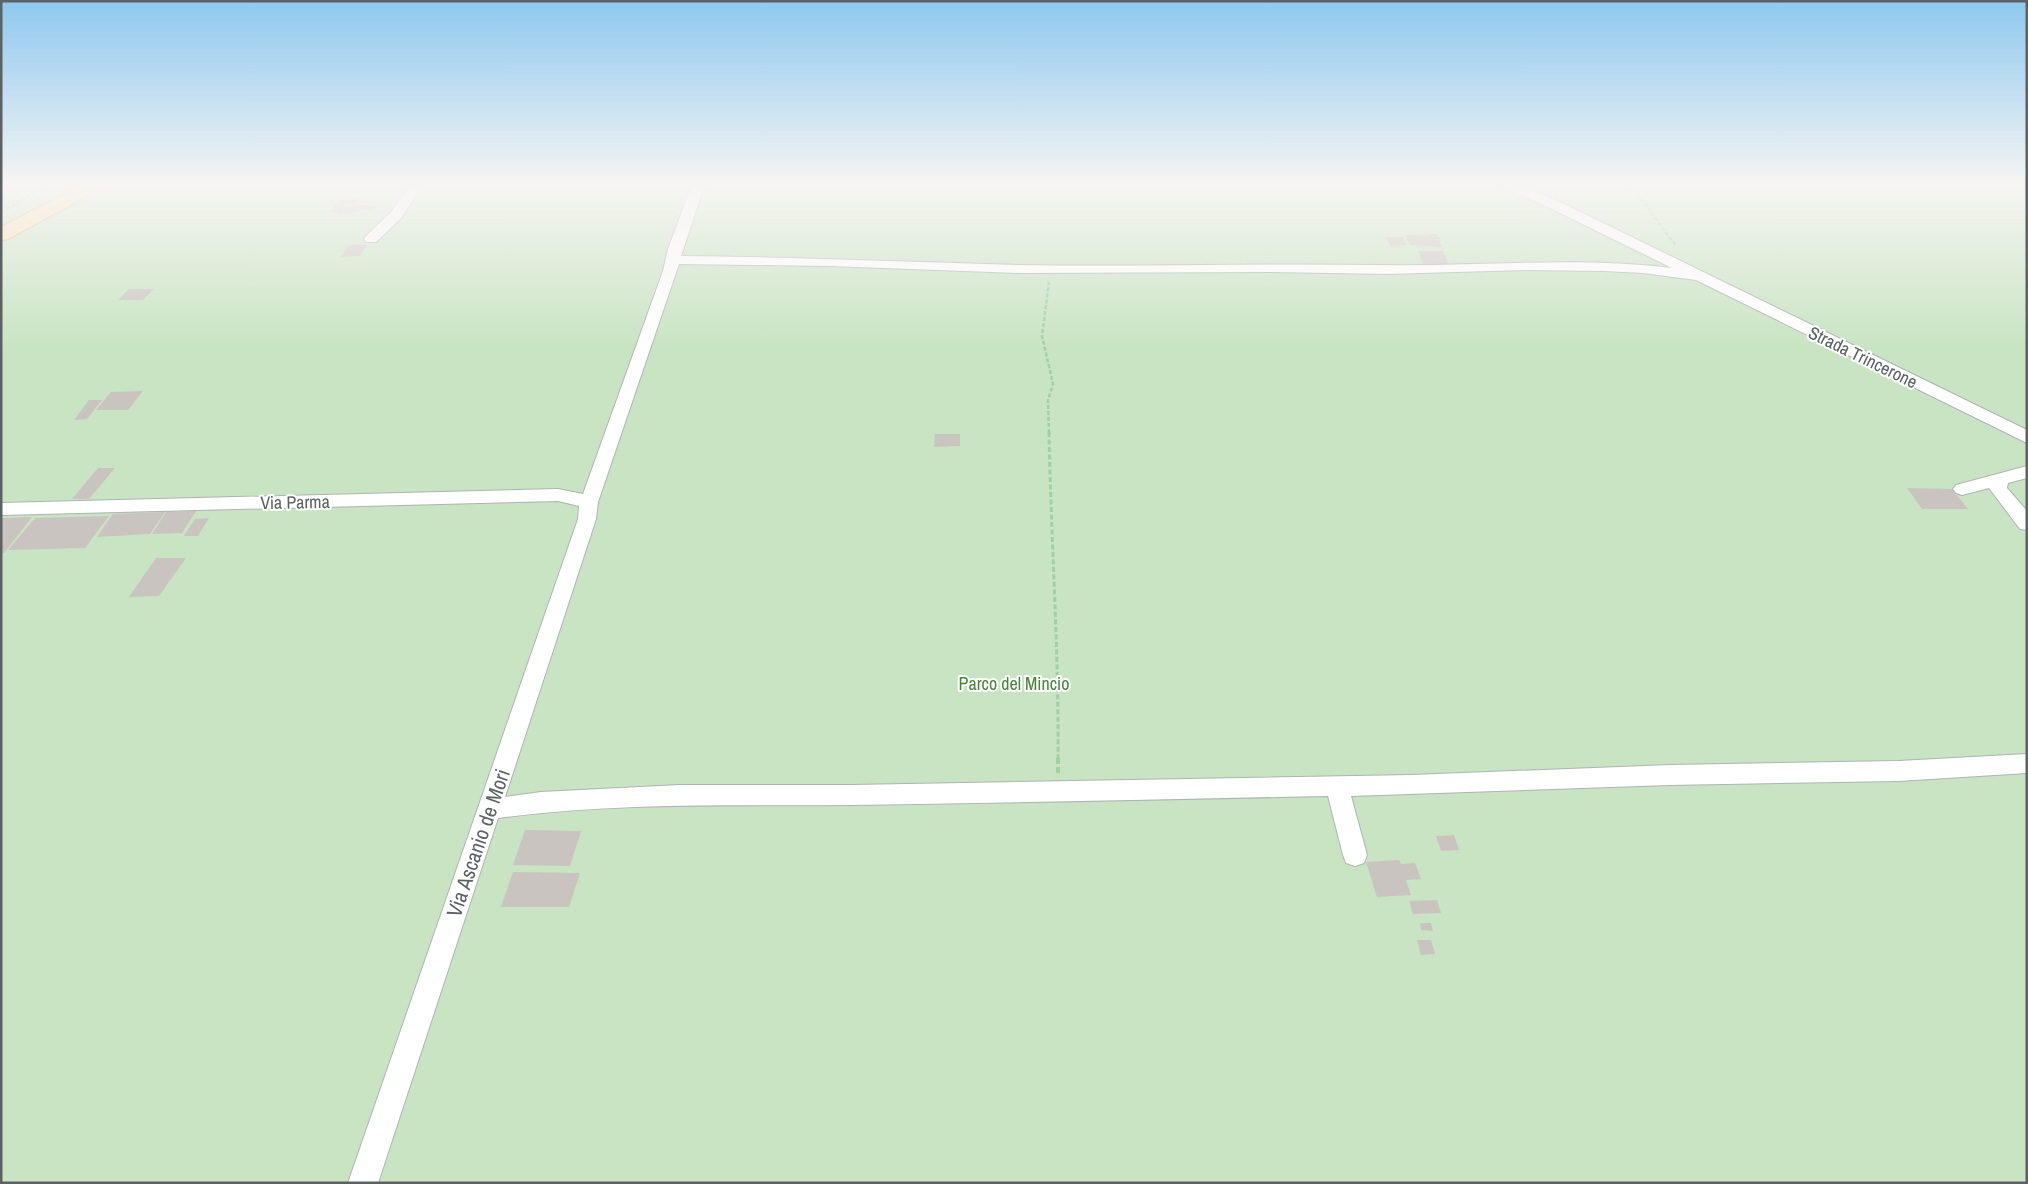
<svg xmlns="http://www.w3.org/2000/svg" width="2028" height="1184" font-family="'Archivo Narrow',sans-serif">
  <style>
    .green { fill: #c8e4c2 }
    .building { fill: #c9c4c0 }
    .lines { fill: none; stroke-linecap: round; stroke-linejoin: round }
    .street-casing { stroke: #afb3b6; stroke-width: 2 }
    .primary-casing { stroke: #e9a861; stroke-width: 2 }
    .path-far2 { stroke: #a2d0a5; stroke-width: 2.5; stroke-dasharray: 4 2; stroke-linecap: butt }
    .path-far1 { stroke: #a2d0a5; stroke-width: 3; stroke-dasharray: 5 2.5; stroke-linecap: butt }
    .path { stroke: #a2d0a5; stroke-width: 4; stroke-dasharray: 6 3; stroke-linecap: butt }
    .street { fill: #fff; fill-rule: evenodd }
    .primary { fill: #fadeac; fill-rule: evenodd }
    .labels { text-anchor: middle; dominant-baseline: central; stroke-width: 4; stroke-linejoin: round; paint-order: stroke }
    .street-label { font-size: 18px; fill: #5c6164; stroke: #fff }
    .park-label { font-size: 18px; fill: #46843a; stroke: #fff }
    .near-street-label { font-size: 21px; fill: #5c6164; stroke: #fff }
  </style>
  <rect width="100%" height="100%" fill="#eee9e4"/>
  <!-- green -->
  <path class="green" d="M1 184H2027V1183H1Z"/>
  <!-- building -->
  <path class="building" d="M357 198 356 203 345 204 343 208 358 205 378 206 373 211 359 210V212L337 215 338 212 331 213 334 204H337L338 200Z
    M1437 234 1440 239H1425L1439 240 1442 247 1410 245 1405 235Z
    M1386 237H1402L1407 245 1391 246Z
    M349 245H367L359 256 341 257Z
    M1418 251H1443L1449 265H1424Z
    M129 289H154L143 300H118Z
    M143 391 128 410H96L111 392Z
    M89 400H102L87 419 74 420Z
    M935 434H960V446L934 447Z
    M98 468H115L89 499H72Z
    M1907 488 1952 489 1968 509H1922Z
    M196 511 182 533 152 534 166 512Z
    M165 512 150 534 97 537 113 514Z
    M109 516 85 548 8 550 35 518Z
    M32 517 4 553H1V518Z
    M209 518 198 536H184L195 519Z
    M156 558H186L159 596 129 597Z
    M525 830 581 831 570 866 513 865Z
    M1454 835 1459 850 1441 851 1436 836Z
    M1399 860 1401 864 1415 863 1421 879 1406 880 1411 895 1377 897 1366 862Z
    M513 872 580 873 569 907H501Z
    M1437 900 1441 913 1413 914 1409 901Z
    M1420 923H1431L1433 931 1421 930Z
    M1417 940H1431L1435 954 1421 955Z"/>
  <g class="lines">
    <!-- street casing -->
    <g class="street-casing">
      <path id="street" d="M411 184H424L401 218 376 242H366L364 239 366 236 391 212Z
        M692 184H705L681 256C794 257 907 262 1019 265 1139 267 1259 263 1378 265 1476 267 1574 256 1672 268L1548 207 1501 187 1499 184H1516L1558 201 2027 430V443L1696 280 1643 273 1604 271 1526 270 1387 274 1271 272 1021 273 829 266 679 264 598 502 596 519 505 797 541 792 680 785H852L1411 775 1670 765 1899 761 2027 754V773L1899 781 1670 785 1351 796 1367 855 1364 863 1355 866 1346 863 1343 855 1328 796C1169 799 1011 803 852 805 734 806 615 802 498 818L378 1183H348L578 519 579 506 558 501 1 515V503L558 489 583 494 663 271 668 249Z
        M2027 466V478L2008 483 2007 488 2027 511V530L2020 529 1989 488 1962 495 1956 493 1953 489 1956 485Z"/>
    </g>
    <!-- primary casing -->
    <g class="primary-casing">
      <path id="primary" d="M83 184H105L102 188 8 239 1 241V227Z"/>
    </g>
    <!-- path-far2 -->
    <path class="path-far2" d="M1630 184 1676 246
      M1 212 50 184
      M1049 433 1048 400 1053 384 1042 336 1049 282"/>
    <!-- path-far1 -->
    <path class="path-far1" d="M1049 432C1051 541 1059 650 1058 759"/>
    <!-- path -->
    <path class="path" d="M1058 773V757"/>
    <!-- street -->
    <use href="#street" class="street"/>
    <!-- primary -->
    <use href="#primary" class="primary"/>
  </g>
  <!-- sky -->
  <linearGradient id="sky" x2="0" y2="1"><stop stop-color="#8ec8ef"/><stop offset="0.53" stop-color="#f7f5f3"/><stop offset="1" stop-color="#f7f5f3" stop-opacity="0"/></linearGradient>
  <rect width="2028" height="349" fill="url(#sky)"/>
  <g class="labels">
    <!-- street labels -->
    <g class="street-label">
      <text transform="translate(1863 357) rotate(26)">Strada Trincerone</text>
      <text transform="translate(295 502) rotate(-1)">Via Parma</text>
    </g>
    <!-- park labels -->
    <g class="park-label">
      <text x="1014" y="683">Parco del Mincio</text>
    </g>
    <!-- near-street labels -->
    <g class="near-street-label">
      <text transform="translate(478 843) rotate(-71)">Via Ascanio de Mori</text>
    </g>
  </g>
  <!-- border -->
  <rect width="2028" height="1184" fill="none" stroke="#5c6164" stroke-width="5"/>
</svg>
